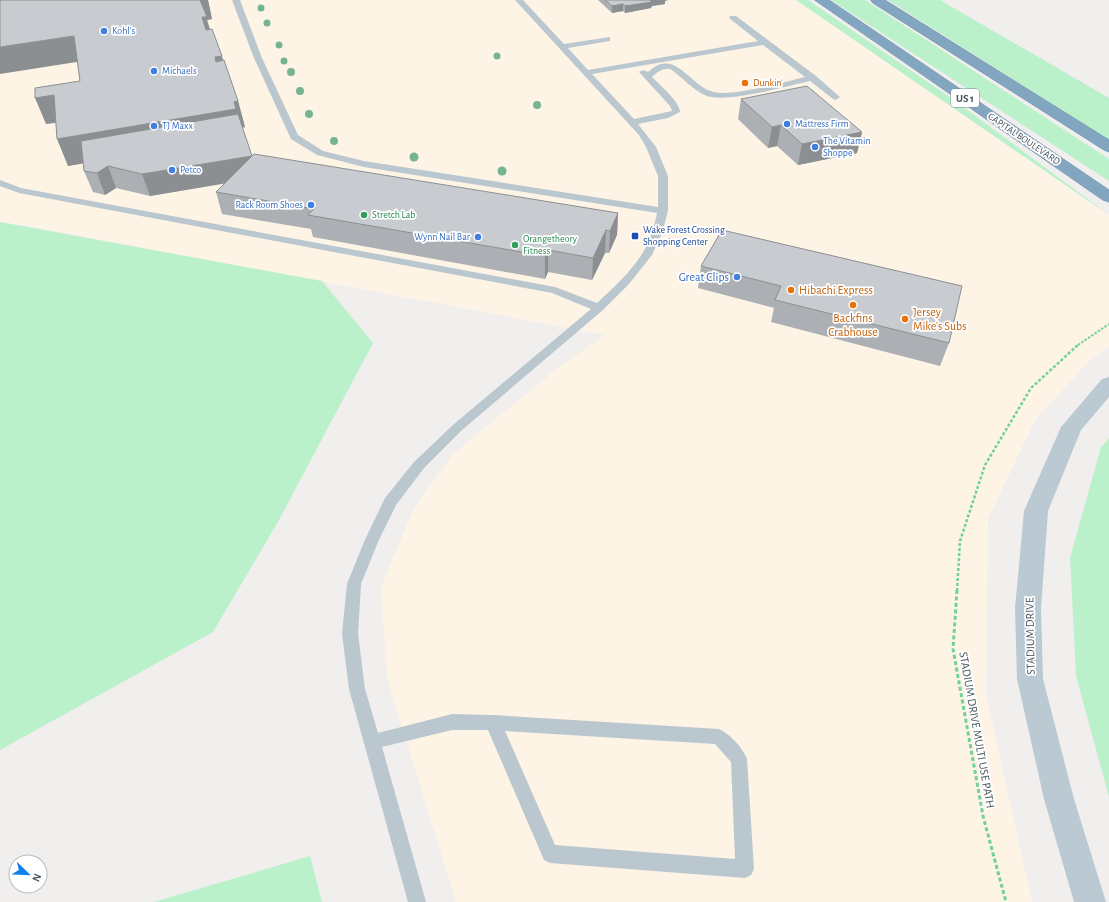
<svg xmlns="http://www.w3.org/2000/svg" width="1109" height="902" font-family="'Alegreya Sans',sans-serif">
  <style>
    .commercial { fill: #fdf4e6 }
    .green { fill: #baf1cb }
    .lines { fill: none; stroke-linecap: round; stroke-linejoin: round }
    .highway-casing { stroke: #6f91ac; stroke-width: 1 }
    .path-far2 { stroke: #70d199; stroke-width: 2; stroke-dasharray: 2.5 1.5; stroke-linecap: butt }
    .path-far1 { stroke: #70d199; stroke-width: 2.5; stroke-dasharray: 3 2; stroke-linecap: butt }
    .path { stroke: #70d199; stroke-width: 3; stroke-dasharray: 4 2.5; stroke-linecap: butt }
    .lane { fill: #bbc7ce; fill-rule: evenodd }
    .secondary { fill: #bbc9d3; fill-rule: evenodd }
    .highway { fill: #83a6c0; fill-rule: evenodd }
    .tree { fill: #76b38f }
    .wall { fill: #acafb4 }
    .shaded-wall { fill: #8c8f92 }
    .building { fill: #c8ccd1; stroke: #8c8f92 }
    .shop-dot { fill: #3f7fe0; stroke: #fff; stroke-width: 1.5 }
    .food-dot { fill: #e8710a; stroke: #fff; stroke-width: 1.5 }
    .leisure-dot { fill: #2e9e5b; stroke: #fff; stroke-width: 1.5 }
    .transit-dot { fill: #1a4fb4; stroke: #fff; stroke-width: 1.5 }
    .labels { text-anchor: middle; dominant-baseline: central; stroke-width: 3.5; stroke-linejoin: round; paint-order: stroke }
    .far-shop-label { font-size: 10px; fill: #366cbe; stroke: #fff; text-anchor: start }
    .far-food-label { font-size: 10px; fill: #c56008; stroke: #fff; text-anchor: start }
    .far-street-label { font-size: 10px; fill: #45545d; stroke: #fff }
    .far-leisure-label { font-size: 10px; fill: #27864d; stroke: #fff; text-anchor: start }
    .far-transit-label { font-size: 10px; fill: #164399; stroke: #fff; text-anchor: start }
    .shield { fill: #fff; stroke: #7d878e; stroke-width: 1 }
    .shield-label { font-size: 11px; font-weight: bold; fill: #45545d }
    .shop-label { font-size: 12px; fill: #366cbe; stroke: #fff; text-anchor: end }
    .food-label { font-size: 12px; fill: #c56008; stroke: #fff; text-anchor: start }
    .street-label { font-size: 12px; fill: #45545d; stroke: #fff }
  </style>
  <rect width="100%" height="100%" fill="#f1eeee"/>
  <!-- commercial -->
  <path class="commercial" d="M0 0H796L1109 215V347L1091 359 1035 420 988 519 986 694 1032 902H456L387 678 381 587 414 508 453 454 560 366 605 335 28 226 0 222Z"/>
  <!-- green -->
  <path class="green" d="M796 0H808L954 100 1109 215Z
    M831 0H865L1109 159V181Z
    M888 0H940L1109 98V140Z
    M0 222 322 281 373 343 279 520 213 632 0 750Z
    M1109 438V797L1076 676 1070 558 1101 447Z
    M310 856 322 902H154Z"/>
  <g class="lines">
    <!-- highway casing -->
    <g class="highway-casing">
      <path id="highway" d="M815 0H829L1109 190V202L1103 200Z
        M871 0H885L1109 140V152L1104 150 873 3Z"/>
    </g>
    <!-- path-far2 -->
    <path class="path-far2" d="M1078 345 1109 324"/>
    <!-- path-far1 -->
    <path class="path-far1" d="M957 591 960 541 985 465 1031 388 1079 344"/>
    <!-- path -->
    <path class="path" d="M957 590 953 649 983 816 1006 902"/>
    <!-- lane -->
    <path class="lane" d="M232 0H240L262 58 298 135 323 151 364 161 658 207V176L646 147 639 135 515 0H523L564 44 610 37V41L568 48 588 70 758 41 729 18 730 16H736L816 76 840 97 836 100 833 99 810 81C787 86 728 103 707 96 693 91 683 77 670 69 662 68 658 72 652 77 660 85 680 102 680 112L668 118 638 124 656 147 668 176V211L662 233 652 255 629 284 603 310 462 430 424 468 396 505 378 542 361 584 358 634 365 689 378 733 452 714 493 715 719 729C730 734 743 748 747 759L754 869 751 875 745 878 550 863 544 860 488 730H452L382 747 426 902H408L349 689 342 634 347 584 364 542 385 498 414 462 454 424 591 309 552 293 19 193 0 186V180L21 188 555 287 597 303C613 288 630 273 642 254 650 242 654 227 657 213L364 167 317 155 291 139 254 58ZM763 45 805 77C784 82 732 97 714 92 690 87 675 46 648 72L643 70 639 72 670 106 672 111 634 119 592 74ZM505 731 715 744 731 762 735 859 555 845Z"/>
    <!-- secondary -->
    <path class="secondary" d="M1109 377V397L1081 430 1048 511 1041 608 1043 679 1074 799 1106 902H1074L1044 799 1017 679 1015 608 1024 511 1061 427 1102 379Z"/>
    <!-- highway -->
    <use href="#highway" class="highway"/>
  </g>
  <!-- trees -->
  <g class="tree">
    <circle cx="261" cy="8" r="3.5"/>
    <circle cx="267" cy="23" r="3.5"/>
    <circle cx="279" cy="45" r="3.5"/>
    <circle cx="497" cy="56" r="3.5"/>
    <circle cx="284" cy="61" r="3.5"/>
    <circle cx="291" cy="72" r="4"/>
    <circle cx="300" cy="91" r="4"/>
    <circle cx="537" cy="105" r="4"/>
    <circle cx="309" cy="114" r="4"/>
    <circle cx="334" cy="141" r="4"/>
    <circle cx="414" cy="157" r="4.5"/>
    <circle cx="502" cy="171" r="4.5"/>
  </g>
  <!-- wall -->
  <path class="wall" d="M0 0H208L212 19 207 20 210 29 223 60 238 101 245 127 242 128 252 156 618 213 617 235 609 253H605L592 280 548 272 545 279 313 237 311 229 222 214 216 192 225 183 150 196 116 188 105 195 93 192 84 171V163L68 166 56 123 46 124 80 81 77 62Z
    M598 0H668L665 1V4L652 6 651 8 625 13 623 11 612 13Z
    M741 99 862 132 857 153 798 165 777 146 768 148 738 119Z
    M722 230 949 343 940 366 771 322 774 308 698 288 701 266Z"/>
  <!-- shaded-wall -->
  <path class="shaded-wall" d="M200 0H208L212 19 207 20 213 41 208 42 202 17Z
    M649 0H668L665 1V4L652 6 651 8 625 13V6Z
    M623 4V11L612 13V6Z
    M74 36 83 61 0 74V47Z
    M222 56 228 81 222 82 215 57Z
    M54 95 64 121 46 124 35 98Z
    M238 101 245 127 241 128 243 135 68 166 57 139Z
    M781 125 777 146 768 148 772 127Z
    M862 132 857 153 798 165 802 144Z
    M252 156 257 178 150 196 142 174Z
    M108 166 116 188 105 195 97 173Z
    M618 213 617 235 609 253 610 231Z
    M606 230 605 253 592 280 593 258Z
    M548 250V272L545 279V256Z"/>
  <!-- building -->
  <path class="building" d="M0 0H200L207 17H202L206 30 212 29 222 56 215 57 216 62 224 60 238 101 234 102 236 109 57 139 54 95 35 98V88L80 81 74 36 0 47Z
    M605 0H650L652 2 625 6 623 4 612 6Z
    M807 86 862 132 802 144 781 125 772 127 741 99Z
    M238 114 252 156 142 174 108 166 97 173 84 171 81 141Z
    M254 154 618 213 610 231 606 230 593 258 548 250 545 256 308 215 314 209 216 192Z
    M722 230 962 286 949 343 775 300 781 286 701 266Z"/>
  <!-- markers -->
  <g class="shop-dot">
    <circle cx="104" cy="31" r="4"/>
    <circle cx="154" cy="71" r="4"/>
    <circle cx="787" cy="124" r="4"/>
    <circle cx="154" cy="126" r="4"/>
    <circle cx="815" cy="147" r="4"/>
    <circle cx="172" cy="170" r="4"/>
    <circle cx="311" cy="205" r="4"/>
    <circle cx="478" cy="237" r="4"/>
    <circle cx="737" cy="277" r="4"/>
  </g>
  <g class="food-dot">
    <circle cx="745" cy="83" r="4"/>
    <circle cx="791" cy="290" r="4"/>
    <circle cx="853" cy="305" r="4"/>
    <circle cx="905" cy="319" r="4"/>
  </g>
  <g class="leisure-dot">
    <circle cx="364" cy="215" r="4"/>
    <circle cx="515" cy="245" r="4"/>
  </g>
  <rect class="transit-dot" x="631" y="232" width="8" height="8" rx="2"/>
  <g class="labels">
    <!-- far-shop labels -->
    <g class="far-shop-label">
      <text x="112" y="31">Kohl's</text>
      <text x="162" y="71">Michaels</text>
      <text x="795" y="124">Mattress Firm</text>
      <text x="162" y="126">TJ Maxx</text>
      <text x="823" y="141">The Vitamin<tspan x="823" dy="12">Shoppe</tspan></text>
      <text x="180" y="170">Petco</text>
      <text x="303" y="205" text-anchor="end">Rack Room Shoes</text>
      <text x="470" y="237" text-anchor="end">Wynn Nail Bar</text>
    </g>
    <!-- far-food labels -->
    <g class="far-food-label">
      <text x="753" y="83">Dunkin'</text>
    </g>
    <!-- far-street labels -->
    <g class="far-street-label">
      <text transform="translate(1024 139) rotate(34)">CAPITAL BOULEVARD</text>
    </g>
    <!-- far-leisure labels -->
    <g class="far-leisure-label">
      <text x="372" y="215">Stretch Lab</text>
      <text x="523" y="239">Orangetheory<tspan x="523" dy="12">Fitness</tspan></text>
    </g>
    <!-- far-transit labels -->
    <g class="far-transit-label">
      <text x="643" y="230">Wake Forest Crossing<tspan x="643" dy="12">Shopping Center</tspan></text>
    </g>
    <!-- shield labels -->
    <rect class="shield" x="951" y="89" width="28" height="18" rx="3"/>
    <g class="shield-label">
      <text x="965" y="98">US 1</text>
    </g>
    <!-- shop labels -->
    <g class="shop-label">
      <text x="729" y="277">Great Clips</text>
    </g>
    <!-- food labels -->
    <g class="food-label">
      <text x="799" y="290">Hibachi Express</text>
      <text x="913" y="312">Jersey<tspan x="913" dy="14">Mike's Subs</tspan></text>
      <text x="853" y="318" text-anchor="middle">Backfins<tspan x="853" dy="14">Crabhouse</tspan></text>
    </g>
    <!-- street labels -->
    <g class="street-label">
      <text transform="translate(1030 636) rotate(-91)">STADIUM DRIVE</text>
      <text transform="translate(977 730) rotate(80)">STADIUM DRIVE MULTI USE PATH</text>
    </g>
  </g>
  <!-- north arrow -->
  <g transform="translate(28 874) rotate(113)"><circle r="19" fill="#ffffff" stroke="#b5bbbe"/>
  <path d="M0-3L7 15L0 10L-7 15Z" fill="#1081ea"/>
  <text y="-6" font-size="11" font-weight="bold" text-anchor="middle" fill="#45545d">N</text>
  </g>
</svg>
